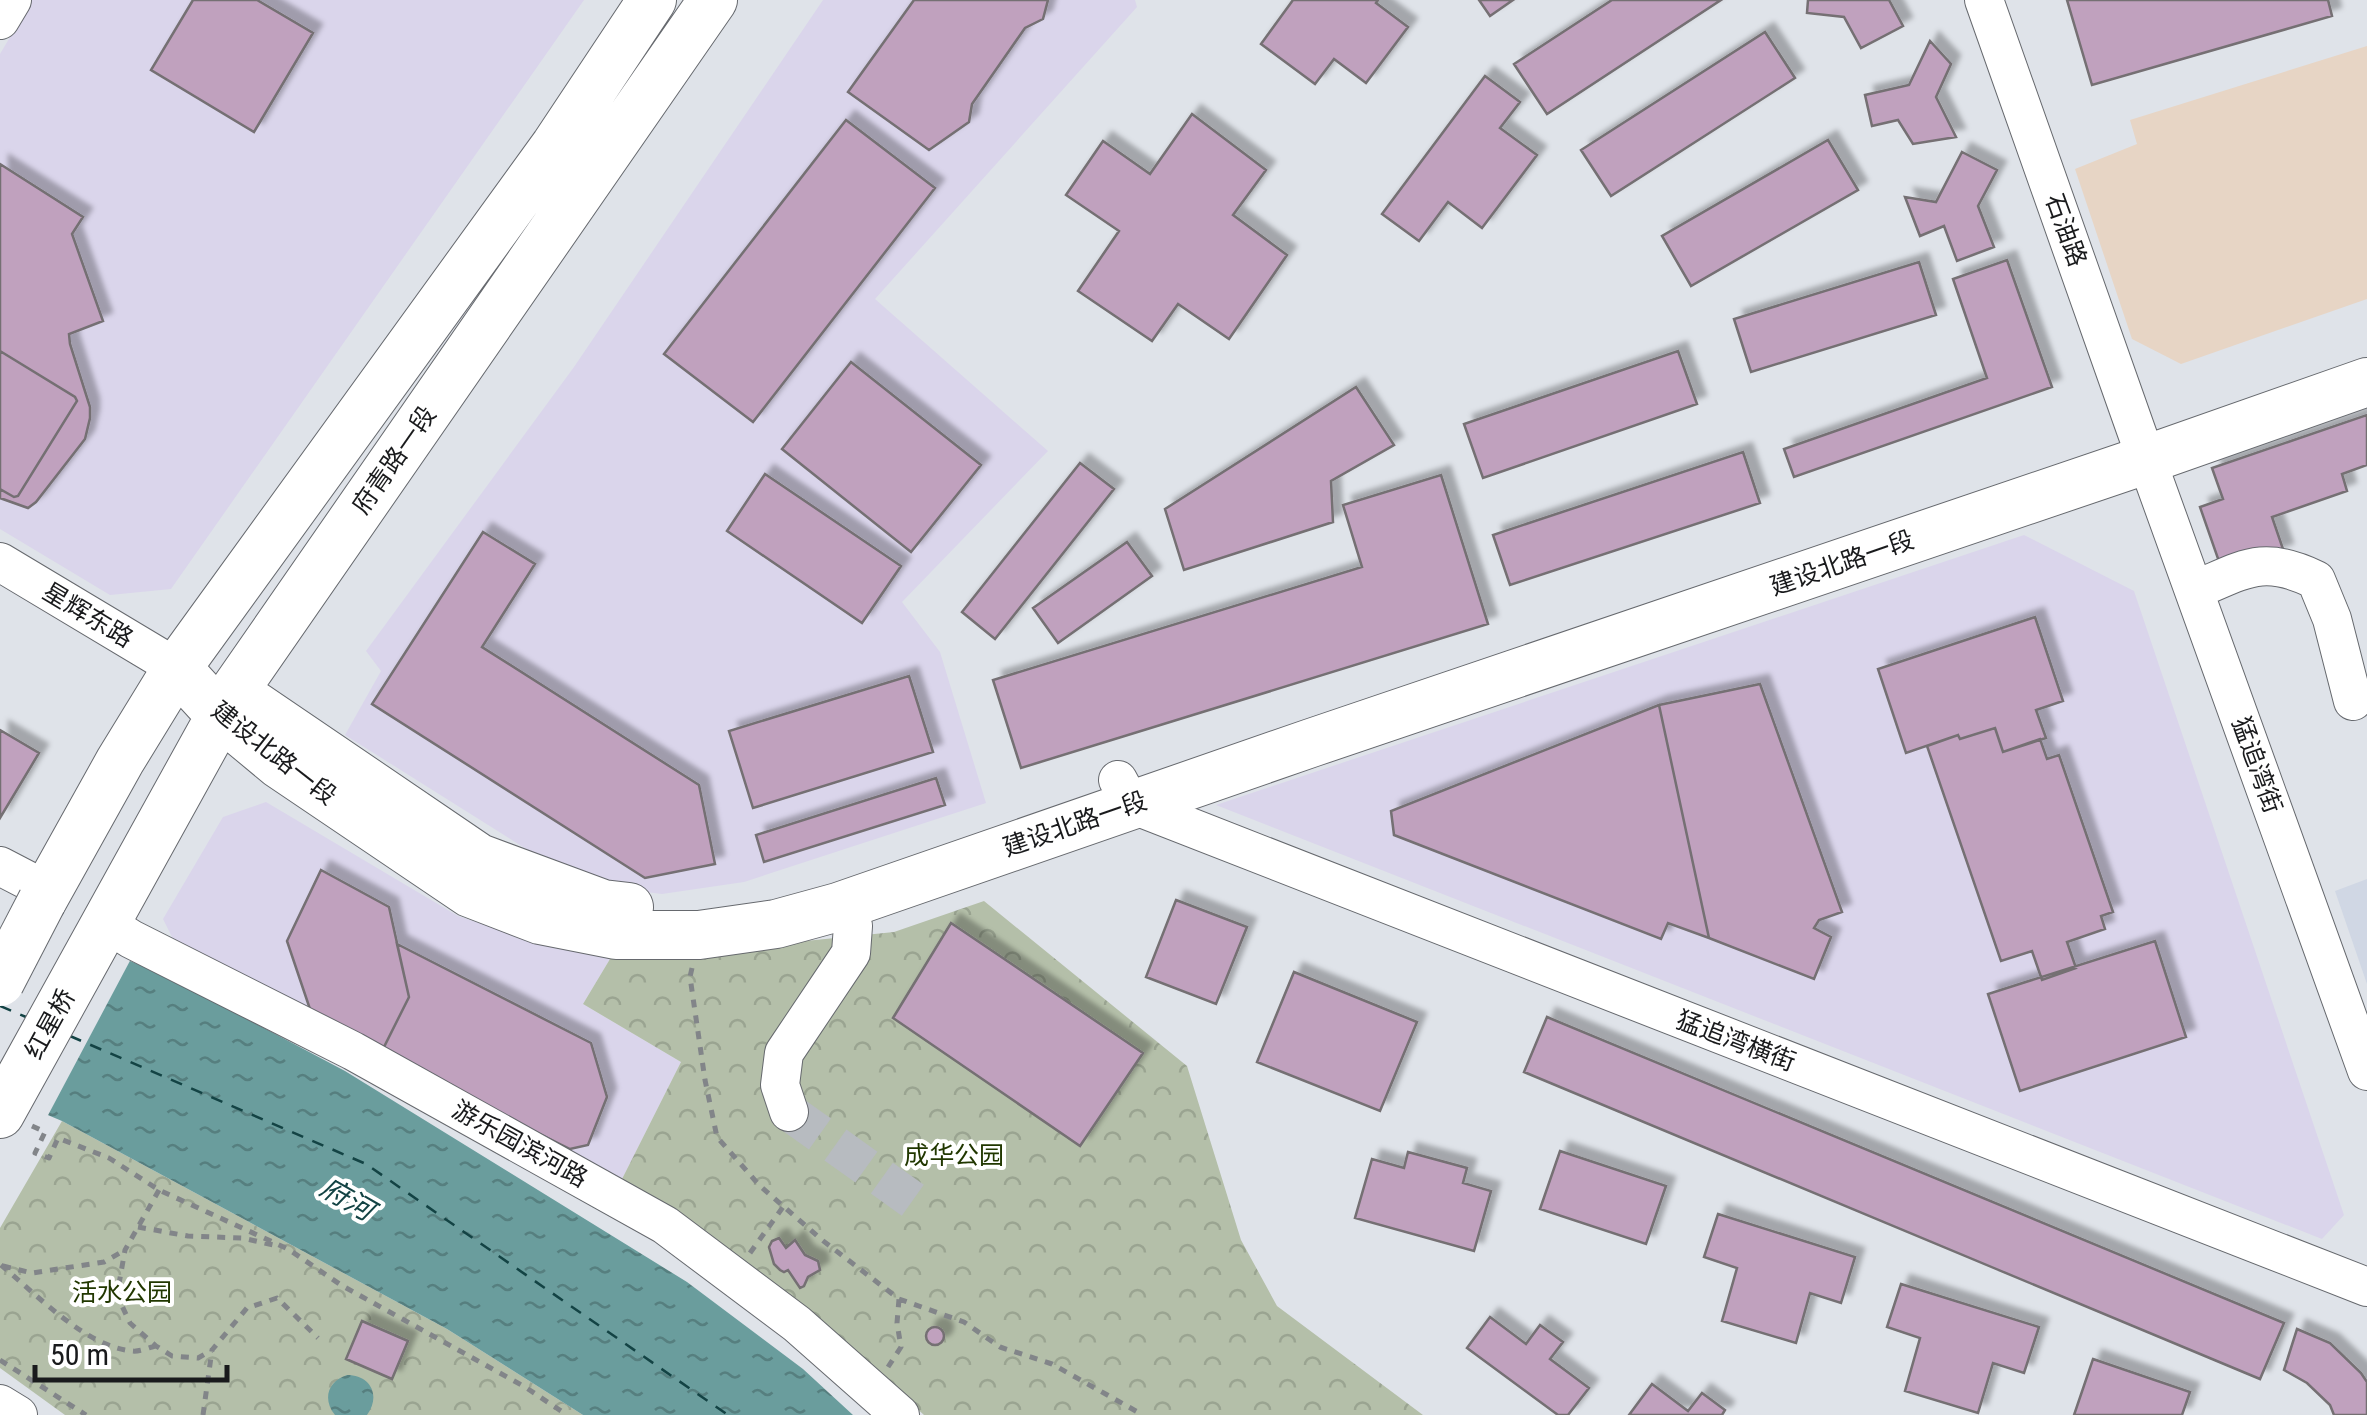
<svg xmlns="http://www.w3.org/2000/svg" width="2367" height="1415" font-family="'Roboto Condensed','Noto Sans SC',sans-serif">
  <style>
    .commercial { fill: #dad5eb }
    .built { fill: #d0d7e4 }
    .education { fill: #e7d5c5 }
    .park { fill: url(#park-crowns) }
    .water { fill: url(#water-ripples) }
    .pier { fill: #dfe3e9 }
    .lines { fill: none; stroke-linecap: round; stroke-linejoin: round }
    .ferry { stroke: #134344; stroke-width: 2.5; stroke-dasharray: 12 10; stroke-linecap: butt }
    .building { fill: #c0a1be; stroke: #746f73; stroke-width: 2.5; filter: url(#shadow) }
    .minor-tunnel { stroke: #b7bbc0; stroke-width: 38; stroke-dasharray: 38 19; stroke-linecap: butt }
    .minor-casing { stroke: #66696e; stroke-width: 40 }
    .major-casing { stroke: #66696e; stroke-width: 50 }
    .path { stroke: #828589; stroke-width: 5; stroke-dasharray: 8 8; stroke-linecap: butt }
    .minor { stroke: #fff; stroke-width: 38 }
    .major { stroke: #fff; stroke-width: 48 }
    .major-bridge-casing { stroke: #66696e; stroke-width: 50; stroke-linecap: butt }
    .major-bridge { stroke: #fff; stroke-width: 48 }
    .labels { text-anchor: middle; dominant-baseline: central; stroke-width: 8; stroke-linejoin: round; paint-order: stroke }
    .street-label { font-size: 25px; fill: #191a1c; stroke: #fff }
    .park-label { font-size: 25px; fill: #213700; stroke: #fff }
    .water-label { font-size: 28px; font-style: italic; fill: #134344; stroke: #fff }
  </style>
  <defs>
    <pattern id="park-crowns" width="20" height="18" patternUnits="userSpaceOnUse" patternTransform="scale(2.5)"><rect width="20" height="18" fill="#b4bfa9"/><path d="M2 6a3 3 0 1 1 6 0M12 15a3 3 0 1 1 6 0" fill="none" stroke="#9aa491"/></pattern>
    <pattern id="water-ripples" width="26" height="14" patternUnits="userSpaceOnUse" patternTransform="scale(2.5)"><rect width="26" height="14" fill="#6a9d9d"/><path d="M2 4q2-2 4 0t4 0M15 11q2-2 4 0t4 0" fill="none" stroke="#567f7f"/></pattern>
    <filter id="shadow"><feDropShadow dx="9" dy="-9" stdDeviation="2.5" flood-color="#0004"/></filter>
  </defs>
  <rect width="100%" height="100%" fill="#dfe3e9"/>
  <!-- commercial -->
  <path class="commercial" d="M32 0H584L171 589 110 595 0 529V54Z
    M823 0H1135L1137 7 875 299 1048 451 902 602 940 652 986 803 744 882 662 894 582 884 345 735 381 671 366 651 574 367Z
    M2024 535 2134 591 2344 1215 2322 1239 1216 805Z
    M266 802 458 916 536 942 616 949 583 1004 681 1062 621 1181 181 955 163 919 223 817Z"/>
  <!-- built -->
  <path class="built" d="M2367 879V984L2335 891Z"/>
  <!-- education -->
  <path class="education" d="M2367 46V299L2181 364 2132 339 2075 169 2137 144 2130 120Z"/>
  <!-- park -->
  <path class="park" d="M984 901 1187 1066 1241 1240 1277 1306 1423 1415H924L848 1346 621 1181 681 1062 583 1004 616 949 766 945 894 932Z
    M62 1121 447 1329 583 1415H65L0 1368V1228Z"/>
  <!-- water -->
  <path class="water" d="M0 907 164 975 345 1071 687 1282 803 1369 853 1415H583L447 1329 62 1121 0 1095Z
    M347 1375C371 1375 381 1396 367 1415H335C322 1399 328 1381 347 1375Z"/>
  <!-- pier -->
  <path class="pier" d="M0 902 132 957 46 1119 0 1092Z"/>
  <g class="lines">
    <!-- ferry -->
    <path class="ferry" d="M0 1006 26 1017
      M70 1036 366 1164 728 1415"/>
  </g>
  <!-- building -->
  <path class="building" d="M193 0H257L313 33 254 132 151 70Z
    M914 0H1048L1043 19 1025 28 972 104 969 122 929 150 848 92Z
    M1293 0H1378L1376 3 1408 27 1366 83 1334 59 1315 84 1261 44Z
    M1479 0H1513L1490 16Z
    M1612 0H1721L1547 114 1514 64Z
    M1808 0H1889L1903 26 1861 48 1844 17 1807 13Z
    M2067 0H2328L2332 16 2092 85Z
    M1765 32 1795 78 1611 196 1581 150Z
    M1930 41 1951 64 1936 97 1956 137 1913 144 1898 120 1872 126 1865 95 1909 85Z
    M1485 76 1520 102 1500 128 1537 155 1482 228 1448 202 1419 241 1382 214Z
    M1192 114 1266 170 1233 215 1287 255 1229 339 1178 304 1152 341 1078 291 1119 231 1066 195 1103 141 1150 174Z
    M846 120 935 188 753 422 664 354Z
    M1828 140 1858 190 1691 286 1662 236Z
    M1962 152 1997 170 1978 206 1994 247 1957 261 1944 226 1920 236 1905 197 1936 202Z
    M0 164 83 217 72 234 103 321 69 334 70 344 90 407V418L85 439 36 502 28 508 0 498Z
    M2007 260 2052 387 1794 477 1784 449 1987 378 1953 279Z
    M1919 262 1936 315 1751 372 1734 319Z
    M0 351 75 397 77 401 18 496 14 497 0 489Z
    M1678 351 1697 404 1483 478 1464 424Z
    M851 362 981 465 911 552 782 449Z
    M1356 387 1394 445 1331 481 1333 522 1184 570 1165 509Z
    M2367 415V465L2342 474 2347 491 2272 517 2284 552 2223 573 2200 507 2223 499 2212 468Z
    M1743 452 1760 503 1510 585 1493 535Z
    M1080 463 1114 489 995 639 962 612Z
    M765 474 901 566 862 623 727 531Z
    M1441 475 1488 624 1021 768 993 680 1362 567 1343 505Z
    M483 532 535 564 482 647 699 785 715 864 645 878 372 704Z
    M1127 542 1152 576 1058 643 1033 608Z
    M2035 617 2063 701 2036 710 2046 738 2003 752 1995 728 1960 739 1958 735 1906 753 1878 669Z
    M909 676 933 752 753 808 729 731Z
    M1760 684 1842 912 1819 920 1814 928 1831 937 1814 979 1709 938 1659 705Z
    M1659 705 1709 938 1668 923 1661 939 1394 835 1391 811Z
    M1995 728 2003 752 2040 739 2047 759 2059 755 2113 912 2101 916 2105 929 2067 942 2076 968 2042 980 2032 951 2001 961 1927 746 1958 735 1960 739Z
    M0 730 39 753 0 818Z
    M936 778 945 805 764 862 756 835Z
    M321 870 389 907 409 997 380 1055 314 1021 287 941Z
    M1176 900 1247 927 1216 1004 1146 977Z
    M951 923 1143 1053 1080 1146 893 1018Z
    M2155 941 2186 1037 2020 1091 1988 994Z
    M397 944 591 1043 607 1097 588 1145 570 1149 380 1055 409 997Z
    M1294 972 1417 1022 1380 1111 1257 1062Z
    M1547 1017 2284 1323 2260 1379 1524 1072Z
    M1560 1151 1666 1186 1646 1244 1540 1209Z
    M1408 1152 1467 1168 1463 1183 1491 1191 1474 1251 1355 1218 1372 1159 1404 1168Z
    M1718 1214 1855 1257 1841 1303 1810 1293 1796 1343 1722 1321 1737 1268 1704 1257Z
    M779 1238 786 1248 795 1240 805 1255 818 1261 820 1270 808 1277 804 1286 800 1288 788 1270 784 1272 780 1270 774 1264 769 1247 772 1241Z
    M1901 1284 2039 1327 2024 1373 1993 1363 1978 1413 1905 1391 1920 1338 1887 1327Z
    M1490 1317 1526 1344 1540 1325 1563 1342 1550 1359 1589 1388 1568 1415H1558L1467 1348Z
    M362 1321 408 1341 392 1379 346 1359Z
    M926 1336a9 9 0 1 1 18 0a9 9 0 1 1-18 0Z
    M2297 1329 2330 1343 2361 1373 2367 1382V1415H2334L2330 1405 2307 1383 2284 1370Z
    M2093 1359 2190 1392 2182 1415H2074Z
    M1652 1384 1688 1411 1702 1393 1725 1410 1722 1415H1629Z"/>
  <g class="lines">
    <!-- minor-tunnel -->
    <path class="minor-tunnel" d="M789 1112 928 1211"/>
    <!-- minor casing -->
    <g class="minor-casing">
      <path id="minor" d="M1984 0 2137 433 2367 1071
        M0 20 12 0
        M0 562 177 668
        M2195 590C2245 569 2263 554 2316 580L2332 619 2353 701
        M1118 780 1131 804 2367 1287
        M0 866 48 891
        M106 923 131 939 353 1051 665 1225 797 1324 900 1415
        M789 1112 780 1085 784 1053 851 953 853 926 838 907
        M0 1404 18 1415"/>
    </g>
    <!-- major casing -->
    <g class="major-casing">
      <path id="major" d="M177 668 220 715 279 764 470 893 540 920 616 935H699L776 924 838 907 1311 743 2148 459 2367 382
        M235 692 479 858 603 904 629 907
        M42 901 120 761 177 668 555 146 652 0
        M0 1114 234 691 713 0"/>
    </g>
    <!-- path -->
    <path class="path" d="M692 968 690 977 705 1080 717 1137 759 1185 822 1240 899 1299 964 1322 1000 1347 1052 1364 1143 1415
      M32 1126 45 1132 35 1153 49 1158 58 1138 109 1158 159 1190 288 1249 341 1285 525 1387 567 1415
      M159 1190 125 1250 117 1295 130 1323 156 1346 172 1356 198 1358 212 1350
      M138 1227 188 1236 242 1238 278 1246
      M750 1253 783 1207
      M1 1265C36 1294 86 1347 132 1351 139 1352 148 1348 155 1346
      M3 1266 32 1273 104 1262 125 1250
      M0 1360 86 1415
      M888 1367 901 1347 897 1323 899 1299
      M203 1415 212 1350 247 1308 277 1298 318 1338"/>
    <!-- minor -->
    <use href="#minor" class="minor"/>
    <!-- major -->
    <use href="#major" class="major"/>
    <!-- major-bridge casing -->
    <g class="major-bridge-casing">
      <path id="major-bridge" d="M0 982 42 901"/>
    </g>
    <!-- major-bridge -->
    <use href="#major-bridge" class="major-bridge"/>
  </g>
  <g class="labels">
    <!-- street labels -->
    <g class="street-label">
      <text transform="translate(2066 230) rotate(70)">石油路</text>
      <text transform="translate(394 460) rotate(-55)">府青路一段</text>
      <text transform="translate(1842 563) rotate(-19)">建设北路一段</text>
      <text transform="translate(88 615) rotate(31)">星辉东路</text>
      <text transform="translate(274 753) rotate(38)">建设北路一段</text>
      <text transform="translate(2257 765) rotate(70)">猛追湾街</text>
      <text transform="translate(1075 824) rotate(-19)">建设北路一段</text>
      <text transform="translate(50 1024) rotate(-61)">红星桥</text>
      <text transform="translate(1736 1041) rotate(21)">猛追湾横街</text>
      <text transform="translate(520 1144) rotate(29)">游乐园滨河路</text>
    </g>
    <!-- park labels -->
    <g class="park-label">
      <text x="954" y="1155">成华公园</text>
      <text x="122" y="1292">活水公园</text>
    </g>
    <!-- water labels -->
    <g class="water-label">
      <text transform="translate(347 1199) rotate(30)">府河</text>
    </g>
  </g>
  <!-- scale -->
  <path d="M35 1365v15h192v-15" fill="none" stroke="#191a1c" stroke-width="5"/>
  <text x="50" y="1365" font-size="30" fill="#191a1c" stroke="#ffffff" stroke-width="8" paint-order="stroke">50 m</text>
</svg>
